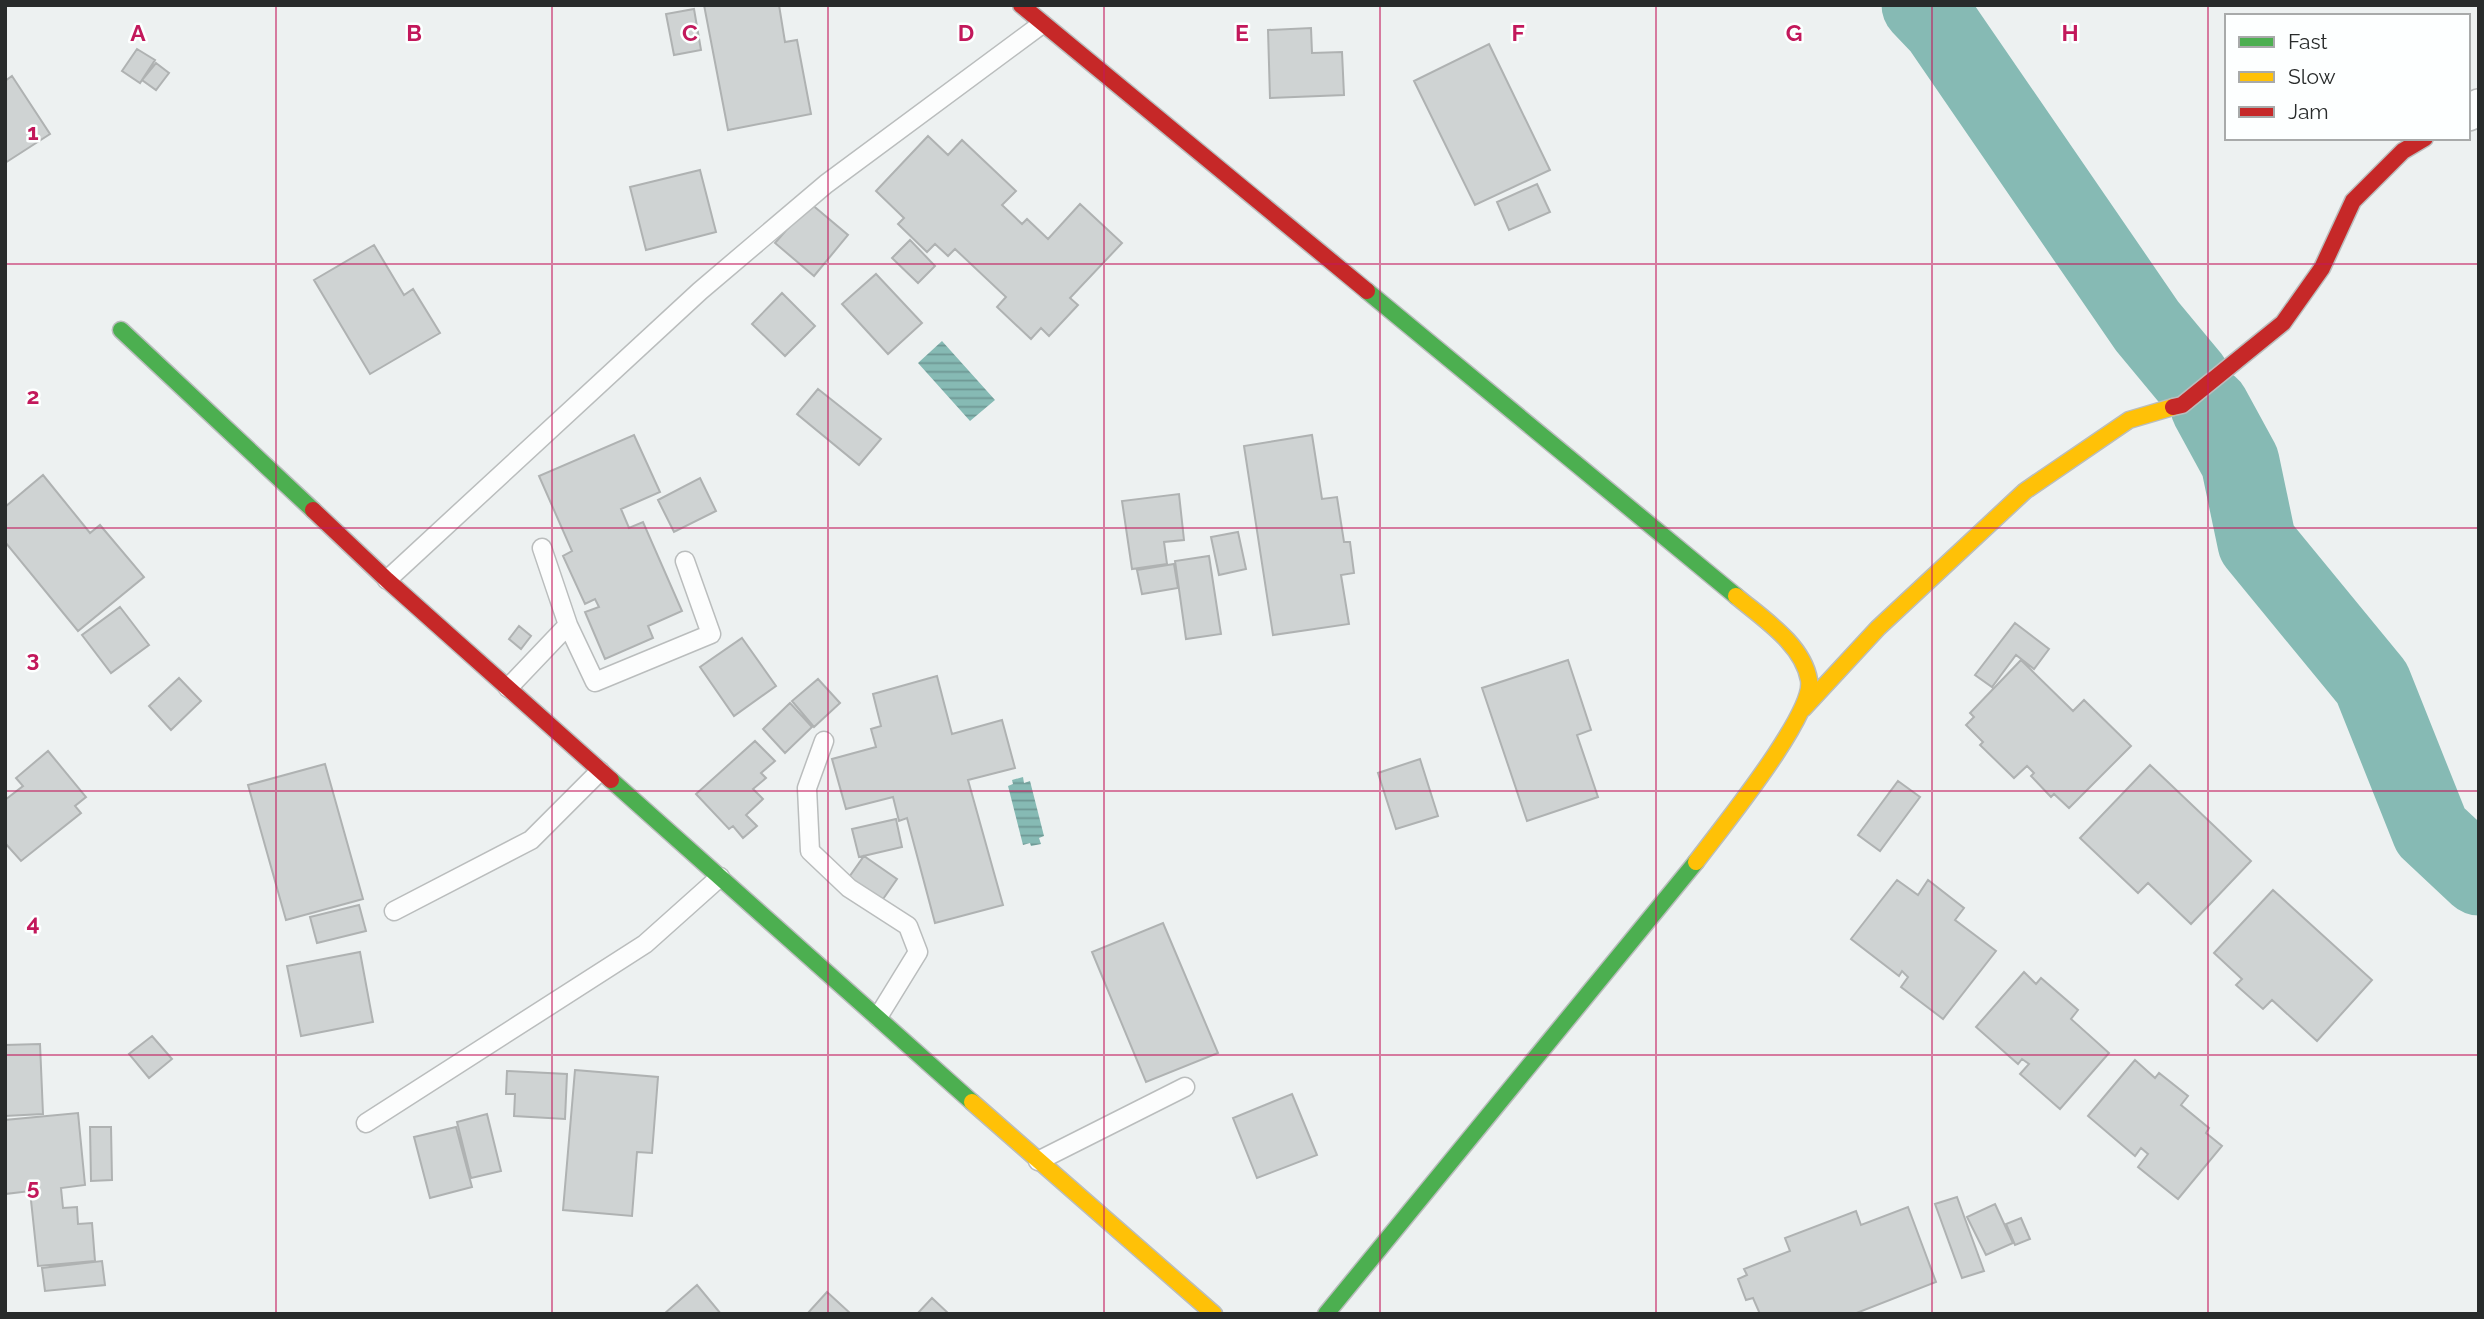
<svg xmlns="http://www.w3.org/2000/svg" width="2484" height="1319" font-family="Raleway,sans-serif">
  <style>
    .water { fill: url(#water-rules) }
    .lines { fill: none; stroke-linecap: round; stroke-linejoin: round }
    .river { stroke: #86bab4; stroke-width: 79 }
    .building { fill: #cfd3d3; stroke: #afb2b2; stroke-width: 2 }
    .lane-casing { stroke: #babdbd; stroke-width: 21 }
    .street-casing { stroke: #babdbd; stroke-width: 38 }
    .fast-casing { stroke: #babdbd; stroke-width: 19 }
    .slow-casing { stroke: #babdbd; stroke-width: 19 }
    .jam-casing { stroke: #babdbd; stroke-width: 19 }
    .lane { stroke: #fcfdfd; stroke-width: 18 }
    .street { stroke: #fcfdfd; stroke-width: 35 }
    .fast { stroke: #4caf50; stroke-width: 16 }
    .slow { stroke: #ffc107; stroke-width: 16 }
    .jam { stroke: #c62828; stroke-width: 16 }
    .grid { fill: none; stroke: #c2185b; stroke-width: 2; stroke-opacity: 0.55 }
    .grid-label { font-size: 23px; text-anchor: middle; font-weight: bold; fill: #c2185b; stroke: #fdffff; stroke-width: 5; stroke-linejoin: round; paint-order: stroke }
  </style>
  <defs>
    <pattern id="water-rules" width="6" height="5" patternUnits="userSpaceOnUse" patternTransform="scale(1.75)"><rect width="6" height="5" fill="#86bab4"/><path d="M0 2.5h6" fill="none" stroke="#6e9793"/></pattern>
  </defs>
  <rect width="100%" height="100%" fill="#edf1f1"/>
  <!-- water -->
  <path class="water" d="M942 341 995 400 970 421 918 363Z
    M1023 777 1024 783 1030 781 1044 836 1039 838 1041 844 1031 846 1030 843 1023 845 1008 786 1013 784 1012 780Z"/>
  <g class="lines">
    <!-- river -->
    <path class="river" d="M1921 5 1941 26 2147 326 2191 379
      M2210 407 2240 462 2257 543 2372 683 2431 831 2479 876"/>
  </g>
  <!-- building -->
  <path class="building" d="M704 5H779L785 42 797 40 811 114 728 130Z
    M694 9 701 50 674 55 666 14Z
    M1311 28 1312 53 1342 52 1344 95 1270 98 1268 30Z
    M1489 44 1550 170 1475 205 1414 81Z
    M137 49 155 60 140 83 122 71Z
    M156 63 169 73 156 90 142 80Z
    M12 76 50 134 5 163V81Z
    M928 136 948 155 962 140 1016 191 1002 205 1022 224 1027 219 1048 239 1080 204 1122 243 1070 298 1078 305 1049 336 1041 328 1031 339 997 307 1006 297 955 249 948 256 935 244 927 252 898 224 904 218 876 191Z
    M700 170 716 232 646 250 630 187Z
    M1537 184 1550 212 1509 230 1497 202Z
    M810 203 848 235 814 276 775 243Z
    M910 240 935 266 918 283 892 258Z
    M374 245 404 295 413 289 440 333 370 374 314 280Z
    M876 274 922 323 888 354 842 304Z
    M782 293 815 326 785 356 752 324Z
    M818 389 881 439 859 465 797 414Z
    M634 435 660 492 621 509 629 528 643 522 682 611 648 626 653 638 605 659 585 612 599 607 595 599 585 604 563 556 572 551 539 476Z
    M1312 435 1322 499 1337 497 1344 542H1350L1354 573 1341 575 1349 624 1273 635 1244 446Z
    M43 475 90 533 100 525 144 577 78 631 5 542V507Z
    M700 478 716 511 674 532 658 500Z
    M1179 494 1184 540 1164 542 1167 564 1132 569 1122 501Z
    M1238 532 1246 569 1219 575 1211 537Z
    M1209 556 1221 634 1186 639 1175 561Z
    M1174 564 1178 588 1142 594 1137 570Z
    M120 607 149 645 111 673 82 635Z
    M2015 623 2049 649 2034 669 2016 655 1992 687 1975 675Z
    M519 626 531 636 521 649 509 639Z
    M742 638 776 686 734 716 700 667Z
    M1568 660 1591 730 1577 735 1598 797 1527 821 1482 688Z
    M2021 660 2073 711 2084 700 2131 746 2069 808 2054 794 2051 797 2031 776 2034 773 2027 766 2014 778 1980 745 1983 742 1966 725 1974 717 1970 713Z
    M937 676 952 734 1002 720 1015 768 968 780 1003 905 935 923 907 818 899 821 893 797 846 809 832 759 876 747 871 729 881 726 873 694Z
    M179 678 201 701 171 730 149 706Z
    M818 679 840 703 814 727 792 701Z
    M790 703 812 727 785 753 763 729Z
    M755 741 775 761 761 773 766 778 753 789 763 799 746 815 757 826 743 838 733 826 729 829 696 794Z
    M48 751 86 797 75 806 81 813 21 861 5 843V800L23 786 16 778Z
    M1420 759 1438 816 1396 829 1378 773Z
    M325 764 363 899 286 920 248 785Z
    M2150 765 2251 861 2191 924 2148 883 2138 893 2080 838Z
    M1898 781 1920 797 1880 851 1858 835Z
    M896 819 902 847 859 857 852 829Z
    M864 856 897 879 881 902 847 880Z
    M1897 880 1918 895 1928 880 1964 908 1955 920 1996 951 1943 1019 1901 987 1908 977 1902 971 1899 976 1851 939Z
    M2273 890 2372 980 2317 1041 2272 1000 2263 1009 2236 985 2242 979 2214 953Z
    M359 905 366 931 317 943 310 917Z
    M1163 923 1218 1053 1146 1082 1092 952Z
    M360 952 373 1022 301 1036 287 966Z
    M2024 972 2036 984 2041 978 2078 1010 2071 1019 2109 1053 2060 1109 2020 1074 2029 1064 2022 1059 2018 1064 1976 1027Z
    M152 1036 172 1059 149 1078 129 1054Z
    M40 1044 43 1114 5 1116V1045Z
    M2135 1060 2155 1078 2159 1073 2188 1096 2181 1105 2209 1128 2206 1133 2222 1146 2178 1199 2138 1167 2148 1154 2141 1148 2135 1156 2088 1116Z
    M575 1070 658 1077 652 1153 637 1152 632 1216 563 1210Z
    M507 1071 567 1074 565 1119 514 1116 515 1094H506Z
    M1292 1094 1317 1155 1257 1178 1233 1118Z
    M78 1113 85 1185 61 1188 63 1208 77 1207 78 1224 92 1223 95 1261 38 1266 30 1191 5 1194V1120Z
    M487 1114 501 1171 471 1178 457 1122Z
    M90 1127H111L112 1180 91 1181Z
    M456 1127 472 1187 430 1198 414 1137Z
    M1957 1197 1984 1271 1962 1278 1935 1204Z
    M1995 1204 2013 1243 1986 1255 1967 1217Z
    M1908 1207 1936 1282 1854 1314H1760L1753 1298 1746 1300 1738 1279 1747 1275 1744 1269 1790 1251 1785 1238 1856 1211 1861 1225Z
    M2021 1218 2030 1239 2015 1245 2006 1224Z
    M102 1261 105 1285 45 1291 42 1268Z
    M697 1285 721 1314H664Z
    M827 1292 851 1314H807Z
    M932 1298 949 1314H917Z"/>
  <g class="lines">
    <!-- lane casing -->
    <g class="lane-casing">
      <path id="lane" d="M387 580 700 291 826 184 1042 24
        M568 625 595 682 711 634 685 561
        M508 688 568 625 542 548
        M824 741 807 788 810 851 849 888 908 926 918 952 878 1017
        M394 911 531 840 600 771
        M366 1123 645 944 720 877
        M1038 1161 1185 1087"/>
    </g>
    <!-- street casing -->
    <g class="street-casing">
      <path id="street" d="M2468 113 2479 107"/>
    </g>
    <!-- fast casing -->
    <g class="fast-casing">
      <path id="fast" d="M1367 291 1736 596
        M121 330 313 510
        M611 780 972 1102
        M1326 1314 1696 862"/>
    </g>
    <!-- slow casing -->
    <g class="slow-casing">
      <path id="slow" d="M1803 709 1878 628 2025 491 2129 420 2173 407
        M1696 862C1719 831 1815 714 1809 680 1803 644 1762 618 1736 596
        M972 1102 1214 1314"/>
    </g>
    <!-- jam casing -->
    <g class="jam-casing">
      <path id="jam" d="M1021 5 1367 291
        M2173 407 2182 405 2283 323 2322 268 2353 201 2403 151 2425 138
        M313 510 387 580 611 780"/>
    </g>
    <!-- lane -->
    <use href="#lane" class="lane"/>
    <!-- street -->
    <use href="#street" class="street"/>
    <!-- fast -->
    <use href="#fast" class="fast"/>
    <!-- slow -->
    <use href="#slow" class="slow"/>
    <!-- jam -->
    <use href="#jam" class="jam"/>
  </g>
  <!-- grid -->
  <path class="grid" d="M276 5V1314M552 5V1314M828 5V1314M1104 5V1314M1380 5V1314M1656 5V1314M1932 5V1314M2208 5V1314M5 264H2479M5 528H2479M5 791H2479M5 1055H2479"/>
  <g class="grid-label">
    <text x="138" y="41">A</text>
    <text x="414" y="41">B</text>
    <text x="690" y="41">C</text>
    <text x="966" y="41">D</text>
    <text x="1242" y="41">E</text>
    <text x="1518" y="41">F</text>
    <text x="1794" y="41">G</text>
    <text x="2070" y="41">H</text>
    <text x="33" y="140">1</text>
    <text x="33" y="404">2</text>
    <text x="33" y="667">3</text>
    <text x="33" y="931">4</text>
    <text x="33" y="1195">5</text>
  </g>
  <!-- border -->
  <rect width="2484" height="1319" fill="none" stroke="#282b2b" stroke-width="14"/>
  <!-- legend -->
  <rect x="2225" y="14" width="245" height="126" fill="#fdffff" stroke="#a8aaaa" stroke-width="2"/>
  <rect x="2239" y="37" width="35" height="10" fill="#4caf50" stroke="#a8aaaa" stroke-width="2"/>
  <text x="2288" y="49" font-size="21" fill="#282b2b">Fast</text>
  <rect x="2239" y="72" width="35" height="10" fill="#ffc107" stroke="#a8aaaa" stroke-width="2"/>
  <text x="2288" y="84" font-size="21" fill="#282b2b">Slow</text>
  <rect x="2239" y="107" width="35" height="10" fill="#c62828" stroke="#a8aaaa" stroke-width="2"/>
  <text x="2288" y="119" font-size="21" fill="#282b2b">Jam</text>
</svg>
